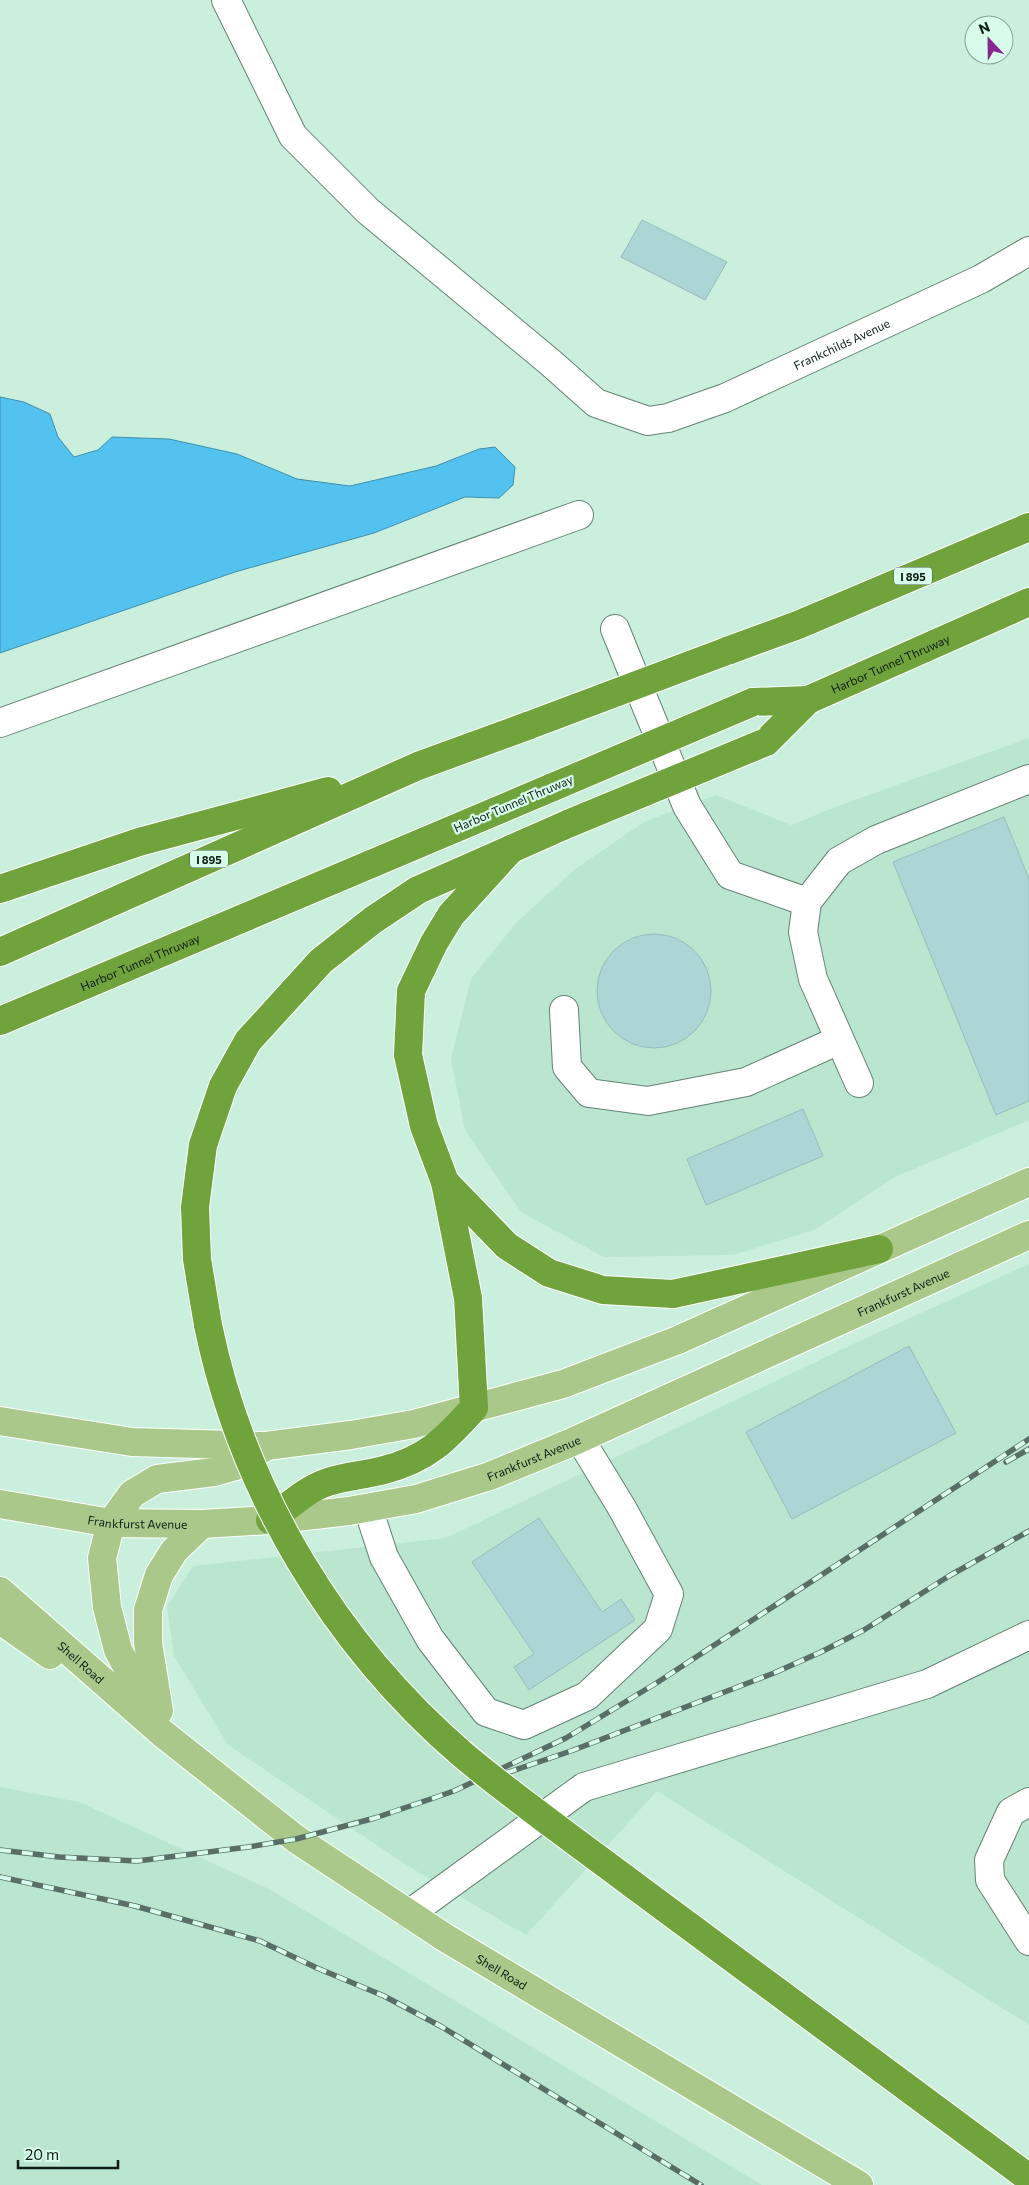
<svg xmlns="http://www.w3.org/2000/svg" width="1029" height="2185" font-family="Commissioner,sans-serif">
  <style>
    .built { fill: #bae5cf }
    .water { fill: #54c2ee; stroke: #3f90ad }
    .building { fill: #acd6d6; stroke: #94bebd }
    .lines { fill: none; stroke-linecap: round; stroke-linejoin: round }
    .minor-casing { stroke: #638374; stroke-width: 30 }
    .major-casing { stroke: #fff; stroke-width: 30 }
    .highway-casing { stroke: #fff; stroke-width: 30 }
    .minor { stroke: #fff; stroke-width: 28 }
    .major { stroke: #a9c88a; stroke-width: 28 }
    .highway { stroke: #70a33c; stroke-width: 28 }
    .rail-casing { stroke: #596f65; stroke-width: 5.5 }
    .rail { stroke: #d8fcea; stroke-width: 4; stroke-dasharray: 11; stroke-linecap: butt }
    .highway-bridge-casing { stroke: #fff; stroke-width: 30; stroke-linecap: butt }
    .highway-bridge { stroke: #70a33c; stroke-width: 28 }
    .labels { text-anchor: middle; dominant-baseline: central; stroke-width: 4.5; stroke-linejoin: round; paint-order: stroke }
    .shield { fill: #d8fcea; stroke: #4b5f56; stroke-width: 1 }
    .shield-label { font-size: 11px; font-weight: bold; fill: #0e1c16 }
    .street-label { font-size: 12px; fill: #0e1c16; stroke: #d8fcea }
  </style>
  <rect width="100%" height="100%" fill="#cbefdd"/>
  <!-- built -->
  <path class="built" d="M1029 738V1120L895 1177 814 1230 733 1255 604 1257 521 1212 465 1130 451 1059 471 979 516 923 574 870 644 822 716 795 791 825 838 806Z
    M1029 1264V2025L657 1791 526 1935 408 1866 228 1745 174 1656 167 1606 193 1566 446 1538 866 1338Z
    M0 1787 79 1802 269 1889 762 2185H0Z"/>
  <!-- water -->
  <path class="water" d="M0 397 24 402 50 414 58 437 74 457 98 450 112 437 169 439 237 454 297 479 350 486 436 466 479 449 495 447 515 467 513 485 499 498 465 497 374 533 235 572 0 653Z"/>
  <!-- building -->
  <path class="building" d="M642 220 727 262 705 300 621 257Z
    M1004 817 1029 879V1101L996 1115 893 862Z
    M597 991a57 57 0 1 1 114 0a57 57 0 1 1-114 0Z
    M803 1109 823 1156 706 1205 687 1159Z
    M909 1346 956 1433 792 1519 746 1432Z
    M539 1518 602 1612 621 1599 635 1620 529 1690 514 1667 534 1654 472 1562Z"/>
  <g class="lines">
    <!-- minor casing -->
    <g class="minor-casing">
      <g id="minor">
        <path id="s1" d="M226 0 293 136 368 211 551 363 596 403 648 421 668 418 725 398 981 279 1029 251"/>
        <path d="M615 629 687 806 730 875 807 902"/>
        <path d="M0 723 579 515"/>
        <path d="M564 1010 567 1067 589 1093 648 1101 746 1082 839 1040"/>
        <path d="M859 1083 813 979 803 932 807 902 839 861 876 840 1029 779"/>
        <path d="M368 1508 384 1557 430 1639 486 1712 524 1725 587 1696 658 1629 669 1594 622 1508 580 1439"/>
        <path d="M1029 1802 1011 1812 989 1860 990 1880 1029 1941"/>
        <path d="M409 1914 584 1787 927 1684 1029 1635"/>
      </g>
    </g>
    <!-- major casing -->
    <g class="major-casing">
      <g id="major">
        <path d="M0 1421 132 1442 266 1446 351 1435 414 1424 563 1384 678 1340 1029 1182"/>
        <path id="s2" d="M0 1504 111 1523 202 1524 270 1520 349 1511 416 1499 490 1476 570 1443 1029 1235"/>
        <path id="s3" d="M0 1591 162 1733 296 1839 444 1937 859 2185"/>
        <path d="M0 1620 50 1655"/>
        <path d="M159 1711 148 1643V1610L159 1575 174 1551 202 1524"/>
        <path d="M155 1719 118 1650 107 1607 102 1558 111 1523 132 1494 157 1479 214 1472 239 1465 266 1446"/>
      </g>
    </g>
    <!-- highway casing -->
    <g class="highway-casing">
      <g id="highway">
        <path d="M727 651 798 625 1029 527"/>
        <path id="s4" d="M753 702 808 700 1029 602"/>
        <path d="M766 742 808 700"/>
        <path d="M0 889 139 842 328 791"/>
        <path d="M0 952 418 766 530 725"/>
        <path id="s5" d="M0 1021 553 787"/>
        <path d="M445 1182 507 1246 549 1273 603 1290 673 1294 879 1249"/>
        <path d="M208 1325 197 1259 195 1207 203 1145 223 1086 248 1041 321 961 373 920 418 890 570 823"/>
        <path d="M270 1520C288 1507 306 1489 328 1482 346 1476 366 1475 384 1470 427 1459 445 1440 474 1408L468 1298 445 1182 424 1126 408 1055 411 991 434 943 451 915 511 849"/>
        <path d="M631 1883 1029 2178"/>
      </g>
    </g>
    <!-- minor -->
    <use href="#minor" class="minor"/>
    <!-- major -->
    <use href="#major" class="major"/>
    <!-- highway -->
    <use href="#highway" class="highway"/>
    <!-- rail casing -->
    <g class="rail-casing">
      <path id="rail" d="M1006 1462 1029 1449
        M506 1773 571 1751 774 1673 821 1652 864 1630 949 1576 1029 1531
        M0 1850 59 1857 137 1861 248 1847 296 1839 375 1818 454 1791 566 1738 658 1682 1029 1439
        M0 1877 135 1906 260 1941 317 1968 384 1996 442 2027 701 2185"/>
    </g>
    <!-- rail -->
    <use href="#rail" class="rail"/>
    <!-- highway-bridge casing -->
    <g class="highway-bridge-casing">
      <path id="highway-bridge" d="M530 725 727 651
        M553 787 753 702
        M570 823 766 742
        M208 1325C242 1491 335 1645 463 1755 517 1800 575 1841 631 1883"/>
    </g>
    <!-- highway-bridge -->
    <use href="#highway-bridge" class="highway-bridge"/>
  </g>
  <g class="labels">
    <!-- shield labels -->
    <g class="shield">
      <rect x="894" y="567.5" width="38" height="17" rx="4"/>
      <rect x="190" y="850.5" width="38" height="17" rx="4"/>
    </g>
    <g class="shield-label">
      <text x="913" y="576">I 895</text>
      <text x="209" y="859">I 895</text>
    </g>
    <!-- street labels -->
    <g class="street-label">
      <text stroke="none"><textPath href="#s1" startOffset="820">Frankchilds Avenue</textPath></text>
      <text stroke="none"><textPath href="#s4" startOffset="145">Harbor Tunnel Thruway</textPath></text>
      <text transform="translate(513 803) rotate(-23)">Harbor Tunnel Thruway</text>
      <text stroke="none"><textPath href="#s5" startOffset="152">Harbor Tunnel Thruway</textPath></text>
      <text stroke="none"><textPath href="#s2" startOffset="949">Frankfurst Avenue</textPath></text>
      <text stroke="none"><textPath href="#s2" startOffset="544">Frankfurst Avenue</textPath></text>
      <text stroke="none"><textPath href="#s2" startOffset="139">Frankfurst Avenue</textPath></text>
      <text stroke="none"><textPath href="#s3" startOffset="108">Shell Road</textPath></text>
      <text stroke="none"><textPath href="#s3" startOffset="631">Shell Road</textPath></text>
    </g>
  </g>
  <!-- north arrow -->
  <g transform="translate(989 40) rotate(338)"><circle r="24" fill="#d8fcea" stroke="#87a295"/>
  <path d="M0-4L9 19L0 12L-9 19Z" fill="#872690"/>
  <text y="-8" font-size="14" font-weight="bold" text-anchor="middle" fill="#0e1c16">N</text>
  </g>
  <!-- scale -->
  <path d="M18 2160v8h100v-8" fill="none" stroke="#0e1c16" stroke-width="2.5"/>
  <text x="25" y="2160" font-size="15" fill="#0e1c16" stroke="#d8fcea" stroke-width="4" paint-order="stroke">20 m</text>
</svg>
